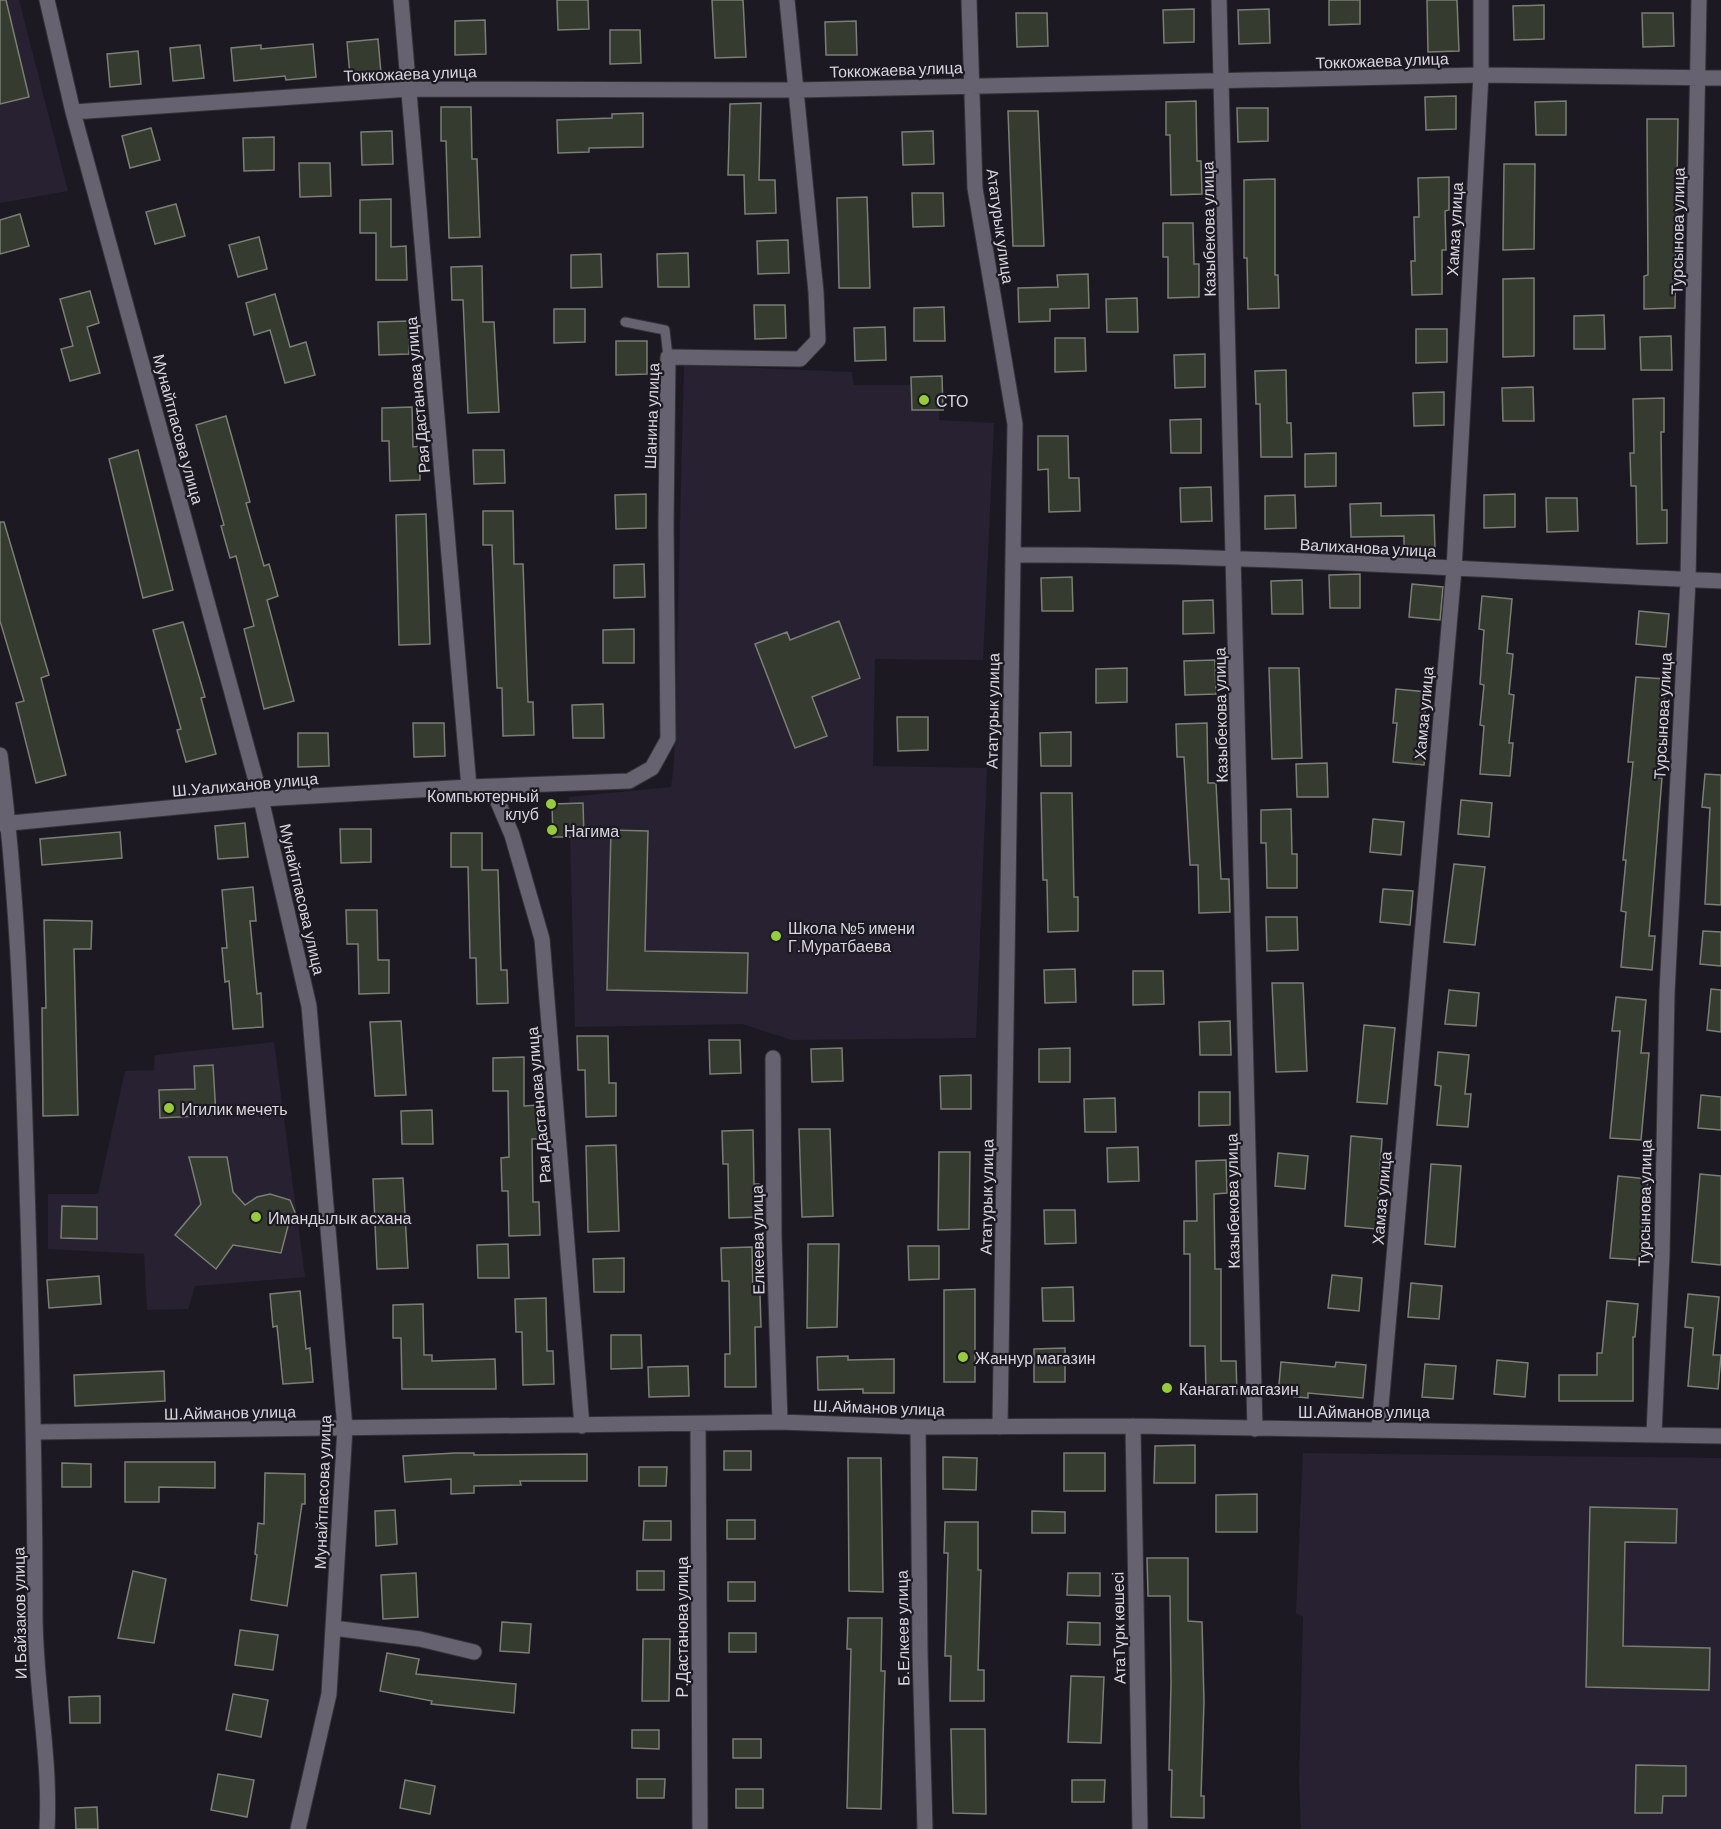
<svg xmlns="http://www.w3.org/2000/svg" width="1721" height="1829" font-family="Barlow,sans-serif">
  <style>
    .built { fill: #272131 }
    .building { fill: #363b30; stroke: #797f72; stroke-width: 1.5 }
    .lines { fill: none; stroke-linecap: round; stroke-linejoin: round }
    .service-casing { stroke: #35333a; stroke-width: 11 }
    .minor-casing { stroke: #35333a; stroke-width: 17 }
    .service { stroke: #66626f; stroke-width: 9 }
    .minor { stroke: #66626f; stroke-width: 15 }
    .poi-dot { fill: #96cc39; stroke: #1d1923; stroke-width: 2 }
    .labels { text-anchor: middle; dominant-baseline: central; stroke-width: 4.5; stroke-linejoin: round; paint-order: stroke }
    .street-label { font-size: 16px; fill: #d8d6dd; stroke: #1d1923 }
    .poi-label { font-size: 16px; fill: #d8d6dd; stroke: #1d1923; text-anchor: start }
  </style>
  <rect width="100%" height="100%" fill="#1d1923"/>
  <!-- built -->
  <path class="built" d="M0 0H19L68 191 0 203Z
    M684 365 852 372 854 385H939V420L994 423 983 660 875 659 873 766 987 768 976 1038 792 1040 742 1024 575 1027 569 797 671 787 674 764Z
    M274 1042 305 1277 195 1286 188 1309 147 1310 144 1254 48 1249V1194H98L125 1071 154 1070 155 1055Z
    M1303 1453 1721 1458V1829H1301L1299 1781 1303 1617 1296 1613Z"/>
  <!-- building -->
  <path class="building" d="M0 0H6L29 97 0 104Z
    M557 0H588L589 29 558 30Z
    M712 0H743L746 57 715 58Z
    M1329 0H1360V24L1329 25Z
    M1427 0H1457L1459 51 1428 52Z
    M1544 5V39L1514 40 1513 6Z
    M1194 9V42L1164 43 1163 10Z
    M1269 9 1270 43 1239 44 1238 10Z
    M1016 13H1047L1048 46 1017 47Z
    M1642 13H1673L1674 46 1643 47Z
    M485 20 486 54 455 55V21Z
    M856 21 857 55H826L825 22Z
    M610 30H640L641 63 610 64Z
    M378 39 381 73 350 76 347 42Z
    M313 44 316 77 286 80 285 76 234 81 231 48 261 45V49Z
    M200 45 204 78 173 81 170 48Z
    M138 51 141 84 110 87 107 54Z
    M1456 96V129L1426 130 1425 97Z
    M1196 101 1197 161H1201L1202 194 1171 195 1170 135H1166V102Z
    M1566 101V135H1536L1535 102Z
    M761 103 759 180H775L776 213 745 214 744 175H728L730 104Z
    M441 107H471L472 159H477L480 237 449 238 446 141H441Z
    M1237 108H1268V141L1238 142Z
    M1008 111H1038L1044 246H1013Z
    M643 113V147L589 148V152L558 153 557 120 612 118V114Z
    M1647 119H1678L1675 308 1644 309V276L1648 275Z
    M151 128 160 160 130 168 122 136Z
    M392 131 393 164 362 165 361 132Z
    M933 131 934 164 903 165 902 132Z
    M274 137V170L244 171 243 138Z
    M299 163H330L331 196 300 197Z
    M1504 164H1535L1534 249 1503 250Z
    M1449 177V210L1445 211 1446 250H1442V294L1412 295 1411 261H1415L1414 217H1419L1418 178Z
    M1275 179V275H1278L1279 308 1248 309 1247 258H1244V180Z
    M912 193H943L944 226 913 227Z
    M867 197 870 288H839L837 198Z
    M391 199V247L406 246 407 280H376V233H360V200Z
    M176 204 185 236 155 244 146 212Z
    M20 214 29 246 0 254V220Z
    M1163 223H1193L1194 264H1199V297L1168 298V257H1163Z
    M259 237 267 269 238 277 229 245Z
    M788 240 789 273 758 274 757 241Z
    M688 253 689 287H658L657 254Z
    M601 254 602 287 571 288V255Z
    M482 266 483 322H494L499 412 468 413 463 300H452L451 267Z
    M1088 274 1089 308 1050 309V321L1019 322 1018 288 1058 287 1057 275Z
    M1534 278V356L1503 357V279Z
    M90 291 99 323 87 327 100 373 70 381 61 349 73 346 60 299Z
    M275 294 290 347 306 342 315 375 285 383 270 330 254 335 246 303Z
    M1137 298 1138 332H1107L1106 299Z
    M754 305H785L786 338 755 339Z
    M944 307 945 341H914V308Z
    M554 309H585V342L554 343Z
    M1604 315 1605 349H1574V316Z
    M409 321V354L379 355 378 322Z
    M885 327 886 360 855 361 854 328Z
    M1416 329H1447V362L1416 363Z
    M1671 336 1672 370H1641L1640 337Z
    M1055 338H1085L1086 371 1055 372Z
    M616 341H647V374L616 375Z
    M1205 354V387L1175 388 1174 355Z
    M1286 370 1287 423H1291L1292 457H1261L1260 404H1256L1255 371Z
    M942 376 943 410H912L911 377Z
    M1533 387 1534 421H1503L1502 388Z
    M1444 392V425L1414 426 1413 393Z
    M1664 398V432H1661L1662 510H1667V543L1637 544 1636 486H1631L1630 453H1634L1633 399Z
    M412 407 413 447 420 446V480L390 481 389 441H382V408Z
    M226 416 250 502 246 503 264 566 269 564 278 596 267 600 294 701 264 709 244 629 254 626 236 556 230 558 221 526 224 525 196 425Z
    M1201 419V453H1171L1170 420Z
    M1038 436H1068L1069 478H1079L1080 511 1049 512 1048 469 1038 470Z
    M138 450 173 590 143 598 109 459Z
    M473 450H504L505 483 474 484Z
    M1336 453V486L1305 487V454Z
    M1211 487 1212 521 1181 522 1180 488Z
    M646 494V528L616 529 615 495Z
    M1515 494V527L1484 528V495Z
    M1295 495 1296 528 1265 529V496Z
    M1546 498H1577L1578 531 1547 532Z
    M1381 503V516L1434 515 1435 548 1404 549V536L1351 537 1350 504Z
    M483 511H513L514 564H523L528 702H533L534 735 503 736 502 688H497L492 545H483Z
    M426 514 430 644 399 645 396 515Z
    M0 522H4L49 675 41 678 66 775 36 783 16 703 24 701 0 621Z
    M644 564 645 597 614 598V565Z
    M1360 574V608H1330L1329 575Z
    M1072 577 1073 611H1042L1041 578Z
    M1302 580 1303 614H1272L1271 581Z
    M1412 584 1443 587 1440 620 1409 617Z
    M1482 596 1512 599 1507 653 1513 654 1509 694 1514 695 1509 743H1513L1510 776 1480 774 1484 726 1480 725 1484 685 1480 684 1484 630 1479 629Z
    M1213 600 1214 633 1183 634V601Z
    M1639 611 1669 614 1666 647 1636 644Z
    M839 621 860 678 812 697 827 736 795 748 755 644 787 632 790 640Z
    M183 622 205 697 201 698 216 754 186 762 177 730 181 729 153 630Z
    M634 629V663H603V630Z
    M1215 660 1216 694 1185 695 1184 661Z
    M1127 668V702L1096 703V669Z
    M1269 668H1299L1302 758 1272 759Z
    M1636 677 1666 679 1658 778H1662L1649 936H1655L1652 970 1621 967 1626 912 1621 911 1626 860H1623L1633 762H1628Z
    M1396 689 1427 692 1423 731 1427 732 1424 765 1393 762 1397 723H1393Z
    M603 704 604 738H573L572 705Z
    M897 717H928V750L898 751Z
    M413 723H444L445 756 414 757Z
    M1207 723 1208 783H1216L1221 879H1229L1230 912 1199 913 1198 865H1190L1184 757H1177L1176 724Z
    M1071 732V766H1041L1040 733Z
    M298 733H328L329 766 298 767Z
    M1327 763 1328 797H1297L1296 764Z
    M1705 774 1721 775V905L1705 904 1710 808 1702 807Z
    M1041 793H1072L1074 897H1078V931L1048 932 1047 880H1043Z
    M1461 800 1492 803 1489 837 1458 834Z
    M583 803 584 837H553L552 804Z
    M1291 809 1292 854H1297V888H1267L1266 843H1261V810Z
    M1373 819 1404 822 1401 855 1370 852Z
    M245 823 248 857 218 859 215 826Z
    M340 829H371V862L341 863Z
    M611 830 648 831 645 951 748 953 747 993 607 990Z
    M120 832 122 858 42 865 40 839Z
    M451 833H482V870H498L501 970H507L508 1003 477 1004 476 958H470L468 867H451Z
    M1454 864 1485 867 1475 945 1444 942Z
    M253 887 256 921H250L257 994 261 993 263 1027 233 1029 229 981 225 982 222 948H227L222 890Z
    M1383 889 1413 891 1410 925 1380 922Z
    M346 910H377L378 960H389V993L359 994 358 944H347Z
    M1266 917H1297L1298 950 1267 951Z
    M44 920 92 921 91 949H74L78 1115 43 1116 42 1008H46Z
    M1703 931 1721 932V966L1700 964Z
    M1075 969 1076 1002 1045 1003 1044 970Z
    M1133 971H1163L1164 1004 1133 1005Z
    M1272 983H1303L1307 1071 1276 1072Z
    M1711 989 1721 990V1032L1707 1030Z
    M1449 990 1479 993 1476 1026 1445 1024Z
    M1616 997 1646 1000 1641 1053H1649L1641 1140 1610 1138 1620 1031H1612Z
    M401 1021 406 1095 375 1096 370 1022Z
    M1230 1021 1231 1055H1200L1199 1022Z
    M1364 1025 1395 1028 1387 1104 1357 1102Z
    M577 1036H608L609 1083H616V1116L586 1117 585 1070H578Z
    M709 1040H740L741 1073 710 1074Z
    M842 1048 843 1081 812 1082 811 1049Z
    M1070 1048V1082H1039V1049Z
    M1438 1052 1469 1055 1465 1094H1471L1468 1127 1437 1125 1441 1086 1435 1085Z
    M524 1057V1106L539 1105V1139H532L533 1202H539L540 1235 509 1236 508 1191H502L501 1158 509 1157 508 1091H493V1058Z
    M213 1065 216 1115 160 1118 159 1090 195 1089 194 1066Z
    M971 1075V1109H941L940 1076Z
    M1199 1092H1230V1125L1199 1126Z
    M1701 1095 1721 1097V1130L1698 1128Z
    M1115 1098 1116 1132H1085L1084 1099Z
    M432 1110 433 1144H402L401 1111Z
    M799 1129H830L833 1216 802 1217Z
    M753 1130 754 1184H759L760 1217 729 1218 728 1164H723L722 1131Z
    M1351 1136 1382 1139 1376 1229 1345 1226Z
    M616 1145 619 1231 588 1232 586 1146Z
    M1138 1147 1139 1181 1108 1182 1107 1148Z
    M939 1152H970L969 1229 938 1230Z
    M1278 1153 1308 1156 1305 1189 1275 1186Z
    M189 1157H227L233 1192 245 1205 257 1197 270 1194 290 1200 296 1215 288 1226 281 1253 233 1245 216 1269 175 1235 201 1204Z
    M1226 1160 1227 1193 1214 1194 1215 1269H1221V1361H1236L1237 1394 1206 1395 1205 1346H1190V1254H1184V1221H1197L1196 1161Z
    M1431 1164 1461 1166 1455 1247 1425 1244Z
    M1700 1174 1721 1176V1265L1692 1262Z
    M1618 1176 1648 1179 1640 1260 1610 1258Z
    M403 1178 408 1268 377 1269 373 1179Z
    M62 1206 97 1207V1239L61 1238Z
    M1044 1210H1075L1076 1243 1045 1244Z
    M508 1244 509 1278H478L477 1245Z
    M808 1244H839L837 1327 807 1328Z
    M908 1246H939V1279L909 1280Z
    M752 1247 753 1294H760L761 1327H755L756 1387H725V1354H730L729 1281H722L721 1248Z
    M624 1258V1292H594L593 1259Z
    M1332 1275 1362 1278 1359 1311 1328 1308Z
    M99 1276 101 1304 49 1308 47 1280Z
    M1411 1283 1442 1286 1439 1319 1408 1317Z
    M1073 1287 1074 1321H1043L1042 1288Z
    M975 1289V1382H944V1290Z
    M300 1291 306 1349 310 1348 313 1382 283 1384 277 1326 273 1327 270 1294Z
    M1688 1294 1719 1297 1713 1355H1721L1718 1389 1688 1386 1693 1328 1685 1327Z
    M546 1298 547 1351H553L554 1384 523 1385 522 1332H516L515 1299Z
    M1607 1301 1638 1304 1635 1337H1633V1401H1559V1375H1597V1353H1602Z
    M423 1304 424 1355H432V1361L495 1359 496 1389H402L401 1338H393V1305Z
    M611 1335H641L642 1368 611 1369Z
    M1065 1348V1382H1034V1349Z
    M848 1356V1360L894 1359V1393H863V1389L818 1390 817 1357Z
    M1497 1360 1528 1363 1525 1397 1494 1394Z
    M1281 1362 1335 1367 1336 1362 1366 1365 1363 1398 1308 1393V1398L1278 1395Z
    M1425 1364 1456 1366 1453 1399 1422 1397Z
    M688 1366 689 1396 649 1397 648 1367Z
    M164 1371 165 1401 75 1406 74 1375Z
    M1195 1445V1483H1154L1155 1446Z
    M724 1451H751V1470H724Z
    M455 1453H474V1455L587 1454V1481H520L521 1485 474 1486V1493L451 1494V1479L405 1482 403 1456Z
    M1064 1453H1105V1491H1064Z
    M943 1457 977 1458 976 1490 943 1489Z
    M848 1458H881L883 1592 849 1591Z
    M125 1462H215V1488L159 1487V1502H125Z
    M62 1463 91 1464V1487H62Z
    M639 1467H667L666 1486H639Z
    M265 1473 305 1474V1504H302L287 1606 251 1600 257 1555 255 1554 258 1523 264 1524Z
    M1257 1494V1532H1216V1495Z
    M1590 1507 1677 1509 1676 1543 1625 1542 1623 1646 1710 1648 1709 1690 1586 1687Z
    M395 1510 397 1544 376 1546 375 1511Z
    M1032 1511 1065 1512V1533H1032Z
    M727 1520H755V1539H727Z
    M644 1521H671V1540H643Z
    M945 1522H978V1570H981L978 1670H984V1701H950L951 1656H945L948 1553H944Z
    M1147 1558H1188V1621L1202 1622 1204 1702 1201 1796H1204V1818L1171 1817 1172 1770H1169L1171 1683 1170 1596H1148Z
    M133 1571 166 1579 154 1643 118 1638Z
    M637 1571H664V1590H637Z
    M416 1573 418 1617 383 1619 381 1575Z
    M1068 1573H1100V1596L1067 1595Z
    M728 1582H755V1601H728Z
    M848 1618H882L881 1671H885L881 1809 847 1808 851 1649H847Z
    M502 1622 531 1624 529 1653 500 1651Z
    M1068 1622 1100 1623V1645L1067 1644Z
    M240 1630 278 1635 273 1670 235 1665Z
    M729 1633H756V1652H729Z
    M643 1639H670L669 1701H642Z
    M387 1653 419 1659 416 1674 516 1684 514 1713 431 1704 432 1701 380 1691Z
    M1071 1676 1104 1677 1101 1743 1068 1742Z
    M233 1694 268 1700 261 1737 226 1730Z
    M100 1696V1723H70L69 1697Z
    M951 1729H985L986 1814 953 1813Z
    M632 1730H659V1749L632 1748Z
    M733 1739H761V1758H733Z
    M1636 1765 1686 1766V1796H1663L1662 1813H1635Z
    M218 1774 254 1780 247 1817 211 1810Z
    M637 1779H665L664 1798H637Z
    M405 1780 435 1786 430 1814 400 1808Z
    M1072 1780H1105L1104 1802H1072Z
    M736 1789H763V1808H736Z
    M97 1807 98 1829H76L75 1808Z"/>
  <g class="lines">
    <!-- service casing -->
    <g class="service-casing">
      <path id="service" d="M625 322 665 330 668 357"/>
    </g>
    <!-- minor casing -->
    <g class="minor-casing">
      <path id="minor" d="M47 0 73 112 261 799 309 1006 345 1428 329 1694 298 1829
        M401 0 469 787
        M969 0 975 188 1015 424 1000 1427
        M1219 0 1255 1429
        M73 112 409 89 797 90 1481 75 1721 78
        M1013 555C1249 554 1485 571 1721 581
        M0 755C17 887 22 1021 26 1154 31 1308 35 1460 35 1614 35 1686 51 1757 47 1829
        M492 788 512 835 542 939 582 1426
        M0 824 261 799 469 787 629 781 652 768 668 739 666 525 668 357 800 359 818 340 816 292 787 0
        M773 1058 774 1237 780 1422
        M698 1425 700 1829
        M1133 1426 1140 1829
        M918 1427 920 1653 925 1829
        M1379 1429 1454 569 1481 75V0
        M35 1432 780 1422 918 1427 1133 1426 1721 1436
        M1654 1434 1662 1254 1667 993 1688 580 1699 0
        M333 1628 420 1639 474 1652"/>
    </g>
    <!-- service -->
    <use href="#service" class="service"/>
    <!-- minor -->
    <use href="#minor" class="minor"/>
  </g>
  <!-- markers -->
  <g class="poi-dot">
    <circle cx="924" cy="400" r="6"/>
    <circle cx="551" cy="804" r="6"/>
    <circle cx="552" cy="830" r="6"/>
    <circle cx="776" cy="936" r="6"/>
    <circle cx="169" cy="1108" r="6"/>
    <circle cx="256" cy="1217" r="6"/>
    <circle cx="963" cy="1357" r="6"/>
    <circle cx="1167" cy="1388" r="6"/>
  </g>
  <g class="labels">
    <!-- street labels -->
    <g class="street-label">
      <text transform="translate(1382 60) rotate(-2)">Токкожаева улица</text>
      <text transform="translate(896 69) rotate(-2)">Токкожаева улица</text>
      <text transform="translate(410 73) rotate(-2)">Токкожаева улица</text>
      <text transform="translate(1001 226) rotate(82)">Ататурык улица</text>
      <text transform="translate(1208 229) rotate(-91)">Казыбекова улица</text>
      <text transform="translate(1454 229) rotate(-87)">Хамза улица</text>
      <text transform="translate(1677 231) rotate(-89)">Турсынова улица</text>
      <text transform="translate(417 395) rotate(-95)">Рая Дастанова улица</text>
      <text transform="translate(651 416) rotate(-88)">Шанина улица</text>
      <text transform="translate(179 429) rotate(75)">Мунайтпасова улица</text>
      <text transform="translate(1368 547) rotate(3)">Валиханова улица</text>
      <text transform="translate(992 711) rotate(-89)">Ататурык улица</text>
      <text transform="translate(1423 713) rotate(-85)">Хамза улица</text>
      <text transform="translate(1220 715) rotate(-91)">Казыбекова улица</text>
      <text transform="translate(1662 716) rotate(-87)">Турсынова улица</text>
      <text transform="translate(245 784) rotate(-5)">Ш.Уалиханов улица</text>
      <text transform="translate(303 899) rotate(77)">Мунайтпасова улица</text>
      <text transform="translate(538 1105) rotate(-95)">Рая Дастанова улица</text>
      <text transform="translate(986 1197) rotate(-89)">Ататурык улица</text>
      <text transform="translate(1381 1198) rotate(-85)">Хамза улица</text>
      <text transform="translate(1232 1201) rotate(-91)">Казыбекова улица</text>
      <text transform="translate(1644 1203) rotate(-89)">Турсынова улица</text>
      <text transform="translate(757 1240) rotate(-91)">Елкеева улица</text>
      <text transform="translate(879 1407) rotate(2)">Ш.Айманов улица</text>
      <text x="1364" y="1411">Ш.Айманов улица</text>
      <text transform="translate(230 1412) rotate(-1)">Ш.Айманов улица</text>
      <text transform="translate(322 1492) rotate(-88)">Мунайтпасова улица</text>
      <text transform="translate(19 1613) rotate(-91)">И.Байзаков улица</text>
      <text transform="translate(681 1627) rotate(-90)">Р.Дастанова улица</text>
      <text transform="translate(902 1628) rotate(-91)">Б.Елкеев улица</text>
      <text transform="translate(1118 1628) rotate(-91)">АтаТүрк көшесі</text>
    </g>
    <!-- poi labels -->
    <g class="poi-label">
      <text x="936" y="400">СТО</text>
      <text x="539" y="795" text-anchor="end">Компьютерный<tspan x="539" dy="18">клуб</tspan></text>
      <text x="564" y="830">Нагима</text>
      <text x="788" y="927">Школа №5 имени<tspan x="788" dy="18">Г.Муратбаева</tspan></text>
      <text x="181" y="1108">Игилик мечеть</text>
      <text x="268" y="1217">Имандылык асхана</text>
      <text x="975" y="1357">Жаннур магазин</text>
      <text x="1179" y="1388">Канагат магазин</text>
    </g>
  </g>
</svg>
